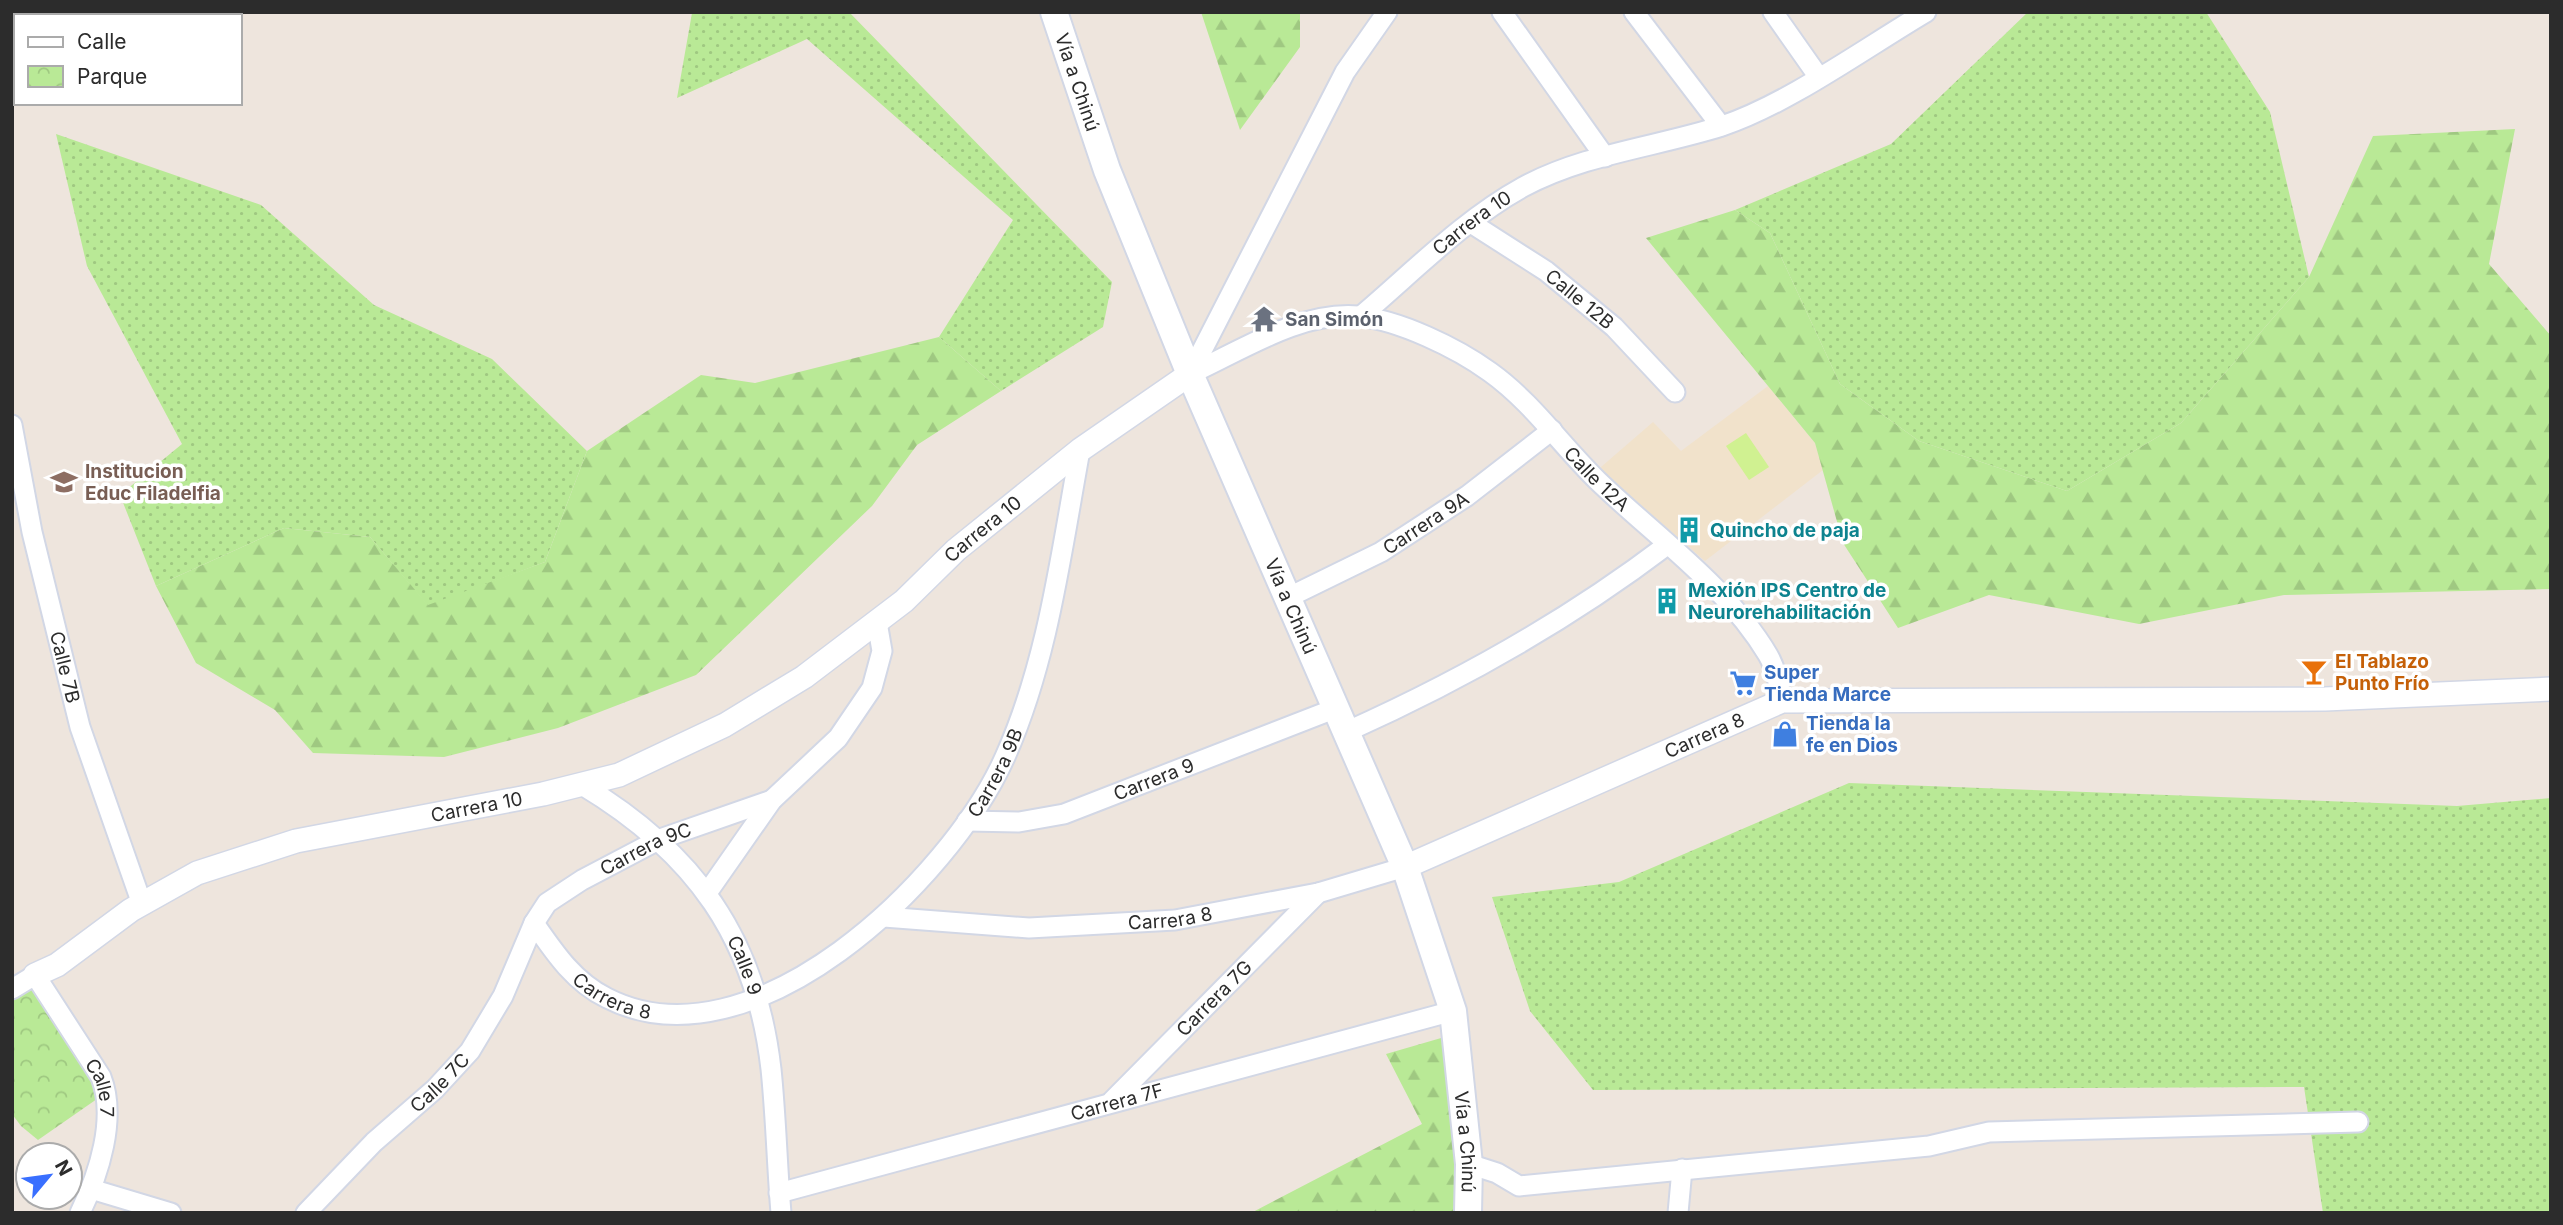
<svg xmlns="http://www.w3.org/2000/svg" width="2563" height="1225" font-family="Inter,sans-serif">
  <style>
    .education { fill: #f1e2cb }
    .grass { fill: url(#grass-dots) }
    .forest { fill: url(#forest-firs) }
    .park { fill: url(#park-crowns) }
    .pitch { fill: #d0f191 }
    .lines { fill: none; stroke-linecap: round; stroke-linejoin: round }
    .minor-casing { stroke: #d2d7e5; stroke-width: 23 }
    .tertiary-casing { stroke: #d2d7e5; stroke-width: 26 }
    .secondary-casing { stroke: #d2d7e5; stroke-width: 30 }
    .minor { stroke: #fff; stroke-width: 19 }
    .tertiary { stroke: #fff; stroke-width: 23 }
    .secondary { stroke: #fff; stroke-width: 26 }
    .labels { text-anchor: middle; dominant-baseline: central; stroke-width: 7; stroke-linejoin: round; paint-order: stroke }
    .street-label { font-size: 19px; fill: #2c2c2c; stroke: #fff }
    .worship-label { font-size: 19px; font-weight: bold; fill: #5b616d; stroke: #fff; text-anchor: start }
    .education-label { font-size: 19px; font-weight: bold; fill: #785e54; stroke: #fff; text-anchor: start }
    .culture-label { font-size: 19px; font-weight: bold; fill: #0d838f; stroke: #fff; text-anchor: start }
    .food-label { font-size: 19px; font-weight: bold; fill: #c56008; stroke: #fff; text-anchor: start }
    .shop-label { font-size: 19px; font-weight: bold; fill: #366cbe; stroke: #fff; text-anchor: start }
  </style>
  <defs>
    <pattern id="grass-dots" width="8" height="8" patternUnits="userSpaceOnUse" patternTransform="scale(1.75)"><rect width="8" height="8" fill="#b9e996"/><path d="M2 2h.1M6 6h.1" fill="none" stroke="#9fc881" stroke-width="1.8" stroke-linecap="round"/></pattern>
    <pattern id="forest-firs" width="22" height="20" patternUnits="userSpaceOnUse" patternTransform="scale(1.75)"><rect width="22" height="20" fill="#b9e996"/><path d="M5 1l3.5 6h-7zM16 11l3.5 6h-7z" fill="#9fc881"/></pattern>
    <pattern id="park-crowns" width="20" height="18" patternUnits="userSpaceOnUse" patternTransform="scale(1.75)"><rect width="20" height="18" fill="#b9e996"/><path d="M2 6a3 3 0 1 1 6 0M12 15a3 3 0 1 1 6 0" fill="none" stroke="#9fc881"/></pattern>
  </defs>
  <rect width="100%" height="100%" fill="#eee5dd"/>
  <!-- education -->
  <path class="education" d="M1768 386 1815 443 1823 470 1705 561 1603 472 1601 467 1653 422 1681 451Z"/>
  <!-- grass -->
  <path class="grass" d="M849 12 1112 282 1103 327 1001 391 939 337 1013 220 807 39 677 98 692 13Z
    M2028 12H2206L2270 112 2309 277 2181 423 2067 491 1919 441 1840 384 1770 233 1735 210 1891 144Z
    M56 134 261 205 374 305 492 359 587 451 545 562 428 606 370 537 284 528 156 586 120 495 182 444 87 266Z
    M1849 783 2457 806 2551 798V1213H2323L2304 1087 1593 1090 1530 1011 1492 897 1619 882Z"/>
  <!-- forest -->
  <path class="forest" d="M1201 12H1300V47L1240 130Z
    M2515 129 2489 264 2551 336V589L2284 595 2139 624 1989 595 1898 628 1843 543 1815 443 1646 238 1735 210 1770 233 1840 384 1919 441 2067 491 2181 423 2309 277 2373 136Z
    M939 337 1001 391 917 445 872 506 696 675 558 728 444 757 313 753 275 710 196 663 156 586 284 528 370 537 428 605 545 562 587 451 701 375 755 383Z
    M1448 1036 1462 1169 1457 1213H1251L1422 1124 1386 1054Z"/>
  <!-- park -->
  <path class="park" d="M35 975 107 1092 38 1140 21 1126 12 1114V991Z"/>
  <!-- pitch -->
  <path class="pitch" d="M1746 433 1769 467 1749 480 1726 446Z"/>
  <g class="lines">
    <!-- minor casing -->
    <g class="minor-casing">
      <g id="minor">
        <path d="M1502 12 1605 157"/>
        <path d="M1634 12 1721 126"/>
        <path d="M1773 12 1818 76"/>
        <path id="s1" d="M1471 223 1546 271 1614 327 1675 392"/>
        <path id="s2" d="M1361 316C1412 273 1463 220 1523 187 1584 154 1656 147 1722 126 1788 104 1865 48 1926 12"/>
        <path id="s3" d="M1190 374C1241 351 1300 311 1358 316 1399 320 1457 348 1490 372 1532 402 1561 445 1598 481 1655 536 1727 586 1768 655 1776 669 1779 685 1782 701"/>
        <path d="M1190 374 1345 72 1387 12"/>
        <path id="s4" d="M12 425 32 532 80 727 142 904"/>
        <path id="s5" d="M1287 598 1381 552 1467 496 1552 430"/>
        <path d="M1346 732C1460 681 1567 621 1667 545"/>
        <path id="s6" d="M582 785C694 852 756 938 771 1069 776 1117 777 1165 781 1213"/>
        <path id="s7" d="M967 821 1019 822 1064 814 1334 709"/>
        <path d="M707 893 772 800 838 738 872 688 882 651 877 622"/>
        <path id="s8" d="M884 917 1029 928 1175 920 1318 893 1405 867"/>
        <path id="s9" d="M534 923C554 952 574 982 607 998 752 1072 950 880 1005 757 1048 661 1061 553 1080 450"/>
        <path id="s10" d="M12 989 35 975 101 1077C117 1118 99 1174 80 1213"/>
        <path id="s11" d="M1112 1101 1318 893"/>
        <path d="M1469 1164 1497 1173 1519 1186 1929 1146 1989 1132 2358 1122"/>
        <path d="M91 1189 171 1213"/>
        <path id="s12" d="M779 1193 1453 1011"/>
        <path id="s13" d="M306 1213 374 1142 435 1089 470 1051 503 996 534 923 547 903 582 880 660 839 772 800"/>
        <path d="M1678 1213 1682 1169"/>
      </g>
    </g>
    <!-- tertiary casing -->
    <g class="tertiary-casing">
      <g id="tertiary">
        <path id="s14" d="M1405 867 1782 701 2325 699 2551 689"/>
        <path id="s15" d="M35 975 57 965 131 910 197 873 296 841 543 794 619 775 725 725 804 677 904 601 956 550 1080 450 1190 374"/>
      </g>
    </g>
    <!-- secondary casing -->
    <g class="secondary-casing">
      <g id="secondary">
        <path id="s16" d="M1054 12 1107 170 1190 374 1405 867 1453 1011 1469 1164 1468 1213"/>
      </g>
    </g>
    <!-- minor -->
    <use href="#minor" class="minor"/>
    <!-- tertiary -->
    <use href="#tertiary" class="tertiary"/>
    <!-- secondary -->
    <use href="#secondary" class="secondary"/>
  </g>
  <!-- icons -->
  <defs>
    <g id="temple-bare" transform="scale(2.1)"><path d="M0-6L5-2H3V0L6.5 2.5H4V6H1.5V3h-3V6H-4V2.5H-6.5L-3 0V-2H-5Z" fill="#6b7280" stroke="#fff" stroke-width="2.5" paint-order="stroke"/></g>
    <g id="school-bare" transform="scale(2.1)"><path d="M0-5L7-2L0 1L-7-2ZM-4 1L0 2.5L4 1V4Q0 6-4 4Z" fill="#8d6e63" stroke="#fff" stroke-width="2.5" paint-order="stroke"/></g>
    <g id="building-bare" transform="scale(2.1)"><path d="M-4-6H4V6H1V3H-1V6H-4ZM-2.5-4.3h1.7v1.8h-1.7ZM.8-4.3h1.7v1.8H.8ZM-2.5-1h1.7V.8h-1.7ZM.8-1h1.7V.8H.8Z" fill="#0f9aa8" stroke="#fff" stroke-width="2.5" paint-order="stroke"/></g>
    <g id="bar-bare" transform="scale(2.1)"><path d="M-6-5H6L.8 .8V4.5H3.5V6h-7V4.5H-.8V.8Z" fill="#e8710a" stroke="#fff" stroke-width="2.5" paint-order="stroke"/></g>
    <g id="supermarket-bare" transform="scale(2.1)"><path d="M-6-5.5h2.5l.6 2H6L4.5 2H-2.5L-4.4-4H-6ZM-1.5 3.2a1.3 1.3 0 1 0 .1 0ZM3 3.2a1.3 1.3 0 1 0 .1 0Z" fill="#3f7fe0" stroke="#fff" stroke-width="2.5" paint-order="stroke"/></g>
    <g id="shop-bare" transform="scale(2.1)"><path d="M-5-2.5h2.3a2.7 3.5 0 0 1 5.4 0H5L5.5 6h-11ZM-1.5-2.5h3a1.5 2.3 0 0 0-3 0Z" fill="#3f7fe0" stroke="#fff" stroke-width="2.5" paint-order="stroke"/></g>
  </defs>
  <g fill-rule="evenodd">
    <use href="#temple-bare" x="1264" y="319"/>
    <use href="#school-bare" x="64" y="482"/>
    <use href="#building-bare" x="1689" y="530"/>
    <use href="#building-bare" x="1667" y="601"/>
    <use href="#bar-bare" x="2314" y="672"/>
    <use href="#supermarket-bare" x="1743" y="683"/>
    <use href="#shop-bare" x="1785" y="734"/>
  </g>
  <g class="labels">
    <!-- street labels -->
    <g class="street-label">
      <text stroke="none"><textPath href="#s16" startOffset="74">Vía a Chinú</textPath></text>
      <text stroke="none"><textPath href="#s2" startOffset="145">Carrera 10</textPath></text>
      <text stroke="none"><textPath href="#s1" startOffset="133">Calle 12B</textPath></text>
      <text stroke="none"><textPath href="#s3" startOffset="476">Calle 12A</textPath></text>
      <text stroke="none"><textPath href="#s5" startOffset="158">Carrera 9A</textPath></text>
      <text stroke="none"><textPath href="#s15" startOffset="1068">Carrera 10</textPath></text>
      <text stroke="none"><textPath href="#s16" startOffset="640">Vía a Chinú</textPath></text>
      <text stroke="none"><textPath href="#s4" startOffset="248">Calle 7B</textPath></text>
      <text stroke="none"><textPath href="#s14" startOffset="327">Carrera 8</textPath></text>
      <text stroke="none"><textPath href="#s9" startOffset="595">Carrera 9B</textPath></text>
      <text stroke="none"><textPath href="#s7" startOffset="194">Carrera 9</textPath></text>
      <text stroke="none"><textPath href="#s15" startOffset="480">Carrera 10</textPath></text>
      <text stroke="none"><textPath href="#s13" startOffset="511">Carrera 9C</textPath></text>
      <text stroke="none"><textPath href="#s8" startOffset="287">Carrera 8</textPath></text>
      <text stroke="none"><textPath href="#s6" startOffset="248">Calle 9</textPath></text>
      <text stroke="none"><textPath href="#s9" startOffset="110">Carrera 8</textPath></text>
      <text stroke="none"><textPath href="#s11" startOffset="145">Carrera 7G</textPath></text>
      <text stroke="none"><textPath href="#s13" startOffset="187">Calle 7C</textPath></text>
      <text stroke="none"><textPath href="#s10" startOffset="159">Calle 7</textPath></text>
      <text stroke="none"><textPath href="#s12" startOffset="350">Carrera 7F</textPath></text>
      <text stroke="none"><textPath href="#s16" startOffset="1208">Vía a Chinú</textPath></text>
    </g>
    <!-- worship labels -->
    <g class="worship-label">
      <text x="1285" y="319">San Simón</text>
    </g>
    <!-- education labels -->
    <g class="education-label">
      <text x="85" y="471">Institucion<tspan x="85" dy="22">Educ Filadelfia</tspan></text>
    </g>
    <!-- culture labels -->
    <g class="culture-label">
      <text x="1710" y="530">Quincho de paja</text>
      <text x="1688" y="590">Mexión IPS Centro de<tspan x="1688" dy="22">Neurorehabilitación</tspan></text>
    </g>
    <!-- food labels -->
    <g class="food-label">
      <text x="2335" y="661">El Tablazo<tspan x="2335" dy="22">Punto Frío</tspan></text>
    </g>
    <!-- shop labels -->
    <g class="shop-label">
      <text x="1764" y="672">Super<tspan x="1764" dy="22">Tienda Marce</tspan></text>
      <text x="1806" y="723">Tienda la<tspan x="1806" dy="22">fe en Dios</tspan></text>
    </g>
  </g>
  <!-- border -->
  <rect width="2563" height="1225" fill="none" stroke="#2c2c2c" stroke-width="28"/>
  <!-- legend -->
  <rect x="14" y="14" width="228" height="91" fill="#ffffff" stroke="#ababab" stroke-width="2"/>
  <rect x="28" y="37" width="35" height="10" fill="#ffffff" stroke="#ababab" stroke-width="2"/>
  <text x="77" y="49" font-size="21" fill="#2c2c2c">Calle</text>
  <rect x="28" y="66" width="35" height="21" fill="url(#park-crowns)" stroke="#ababab" stroke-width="2"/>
  <text x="77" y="84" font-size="21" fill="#2c2c2c">Parque</text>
  <!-- north arrow -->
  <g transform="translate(49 1176) rotate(61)"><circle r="33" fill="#ffffff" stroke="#ababab" stroke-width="2"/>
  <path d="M0-5L12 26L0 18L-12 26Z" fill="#396fff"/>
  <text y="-10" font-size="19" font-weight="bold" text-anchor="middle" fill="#2c2c2c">N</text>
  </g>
</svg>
